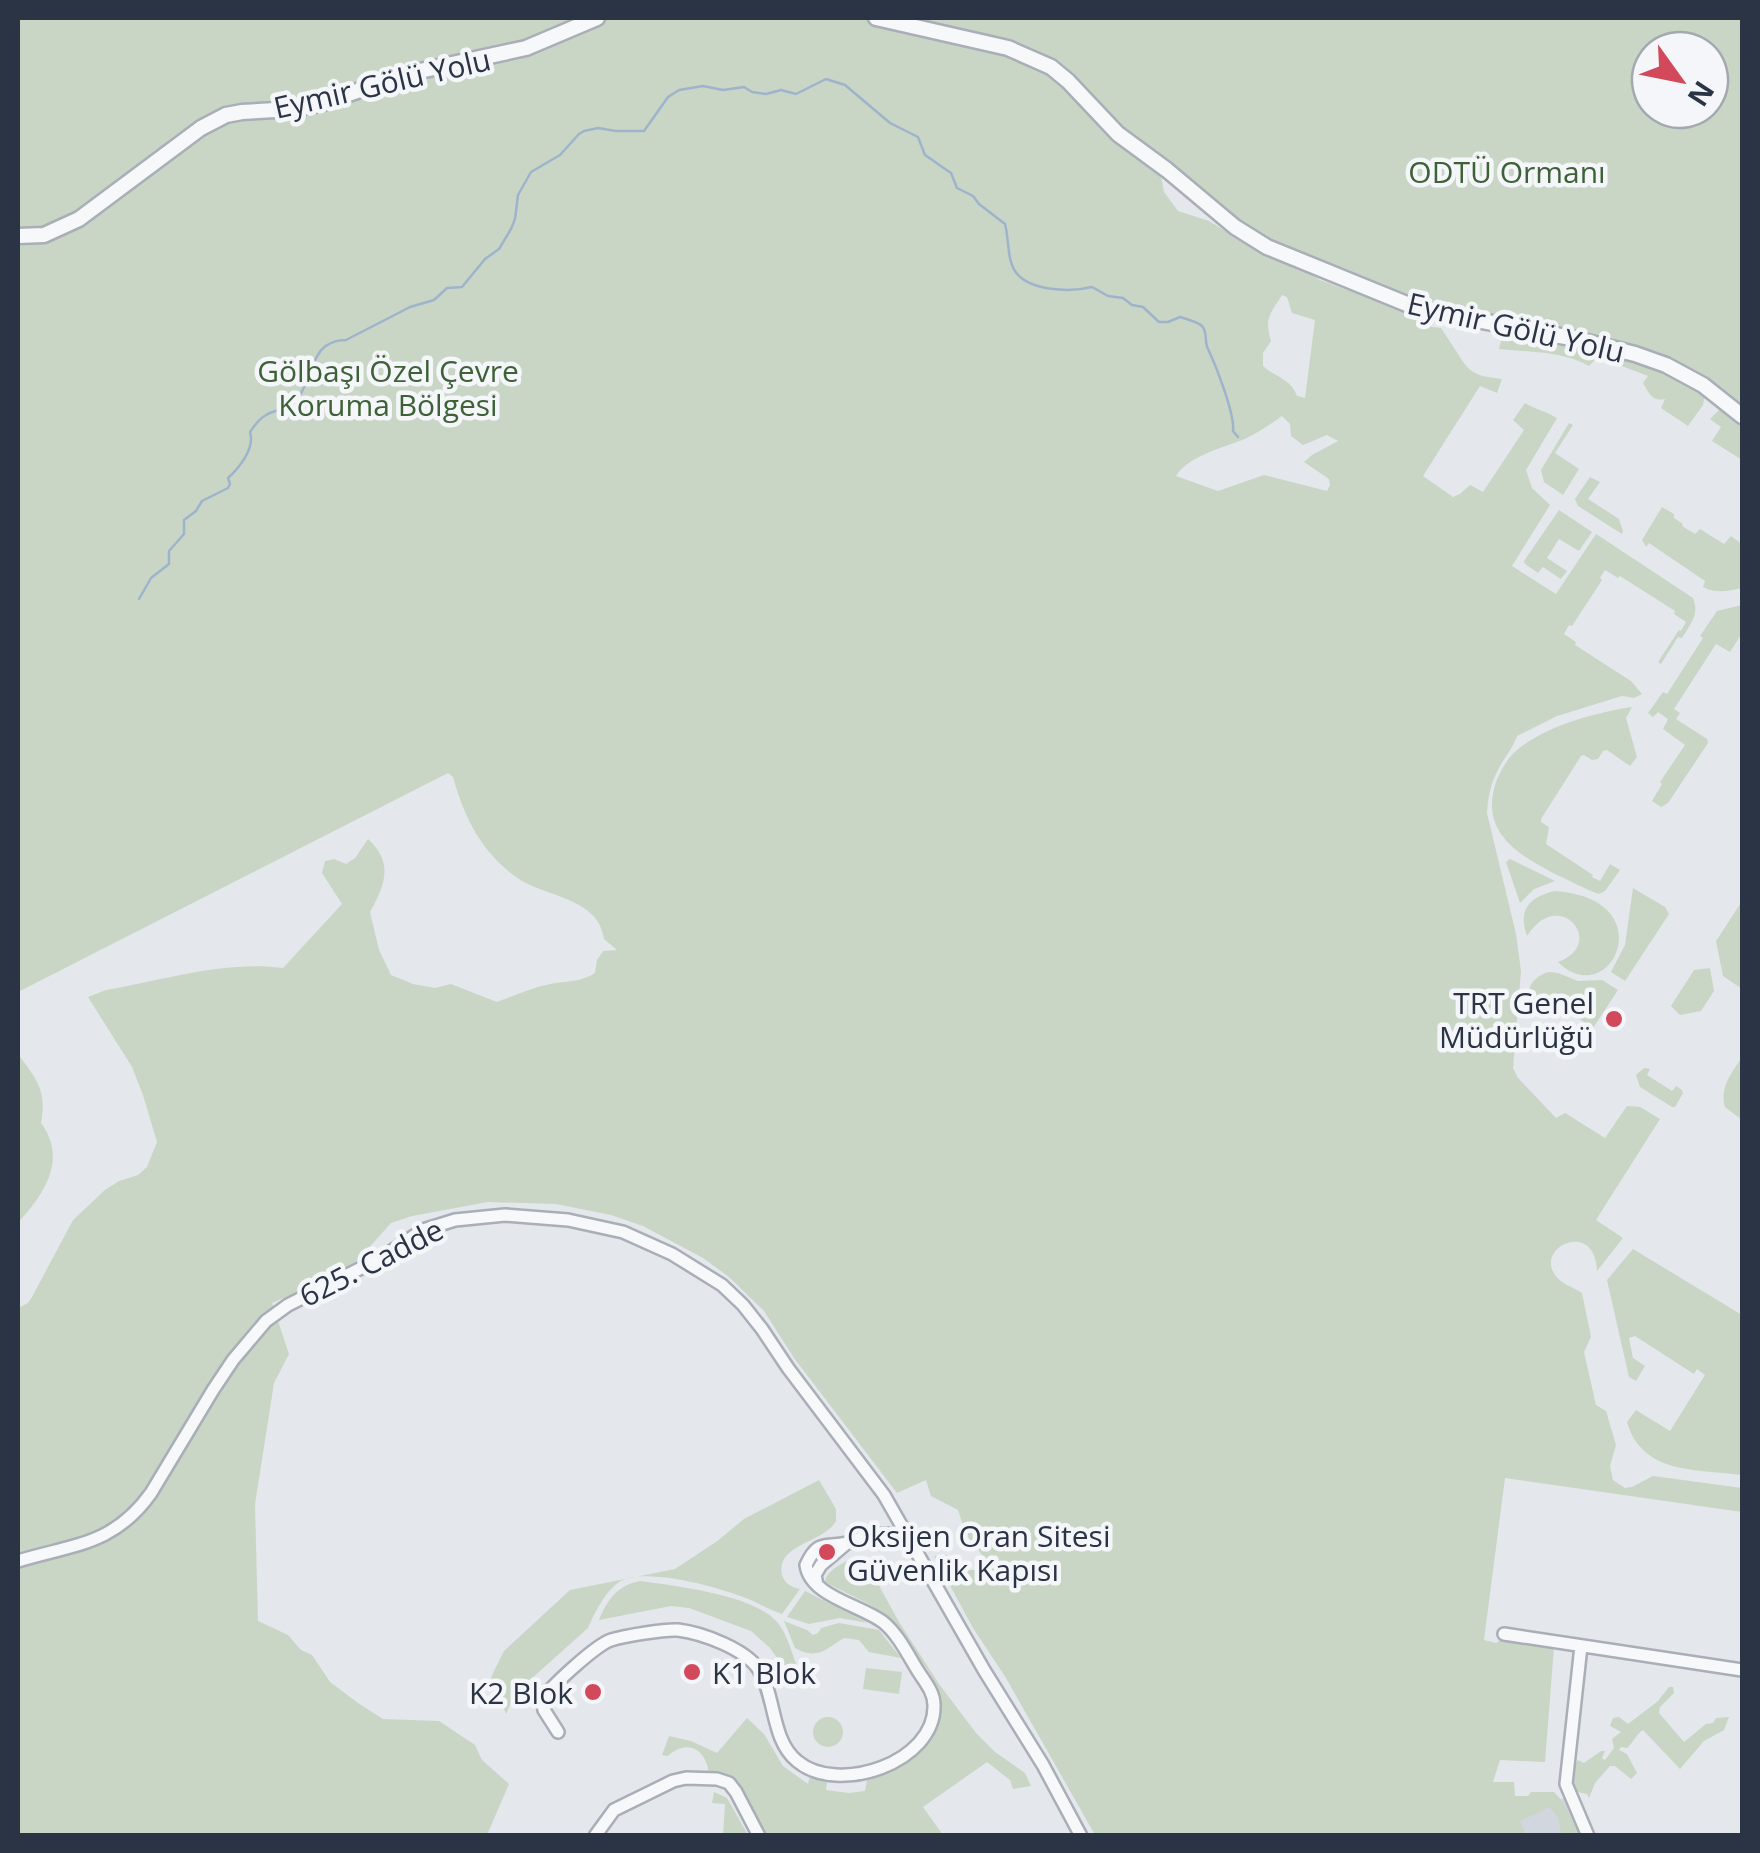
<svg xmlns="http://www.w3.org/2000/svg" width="1760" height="1853" font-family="'Open Sans',sans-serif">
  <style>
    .built { fill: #d2d6de }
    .green { fill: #c9d6c5; fill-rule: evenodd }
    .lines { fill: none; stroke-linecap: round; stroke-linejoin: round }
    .stream { stroke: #9fb4cc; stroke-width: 2.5 }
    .minor-casing { stroke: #a9aeb7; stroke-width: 16 }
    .tertiary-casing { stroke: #a9aeb7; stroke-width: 19 }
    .minor { stroke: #f7f8fa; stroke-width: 11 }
    .tertiary { stroke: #f7f8fa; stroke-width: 14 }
    .poi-dot { fill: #d1495b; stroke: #f4f6f9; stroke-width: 4 }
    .labels { text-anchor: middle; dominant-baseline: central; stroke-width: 9; stroke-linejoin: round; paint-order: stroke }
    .street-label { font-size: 30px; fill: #2b3445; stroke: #f4f6f9 }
    .park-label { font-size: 30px; fill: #3f6138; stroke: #f4f6f9 }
    .poi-label { font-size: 30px; fill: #2b3445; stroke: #f4f6f9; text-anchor: end }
  </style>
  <rect width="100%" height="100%" fill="#e4e7ec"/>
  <!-- built -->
  <path class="built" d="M1569 1796 1588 1836H1504L1506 1819Z"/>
  <!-- green -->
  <path class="green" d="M18 18H1742V416L1666 366 1441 314 1267 247 1159 165 1155 171 1161 176 1164 192 1178 211 1209 221 1243 242 1301 268 1320 280 1418 316 1432 327 1441 328C1447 338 1454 347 1460 357 1471 376 1481 376 1502 379L1497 393 1480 386 1423 476 1453 497 1460 494 1470 485 1483 492 1524 430 1513 420 1525 403C1536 410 1546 411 1557 418L1526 470 1532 488 1550 505 1512 566 1556 594 1596 534 1693 598C1700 615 1690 624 1682 638L1678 637 1661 664 1658 662 1679 630 1681 631 1686 622 1674 614 1675 611 1620 576 1618 578 1605 570 1600 578 1602 580 1572 626 1569 625 1564 634 1576 642 1575 645 1631 681 1642 694 1634 698 1622 696 1557 716 1517 736C1512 750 1503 759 1497 772 1490 785 1488 799 1487 813L1516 934 1521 971 1513 1068 1518 1078 1556 1118 1565 1113 1605 1138 1627 1106 1640 1107 1660 1119 1596 1220 1623 1238 1597 1271C1595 1219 1535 1247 1555 1275 1561 1284 1573 1287 1582 1293L1591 1337 1584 1352 1596 1405 1606 1411 1616 1445 1610 1466 1613 1480 1625 1488 1632 1487 1653 1476 1742 1488V1512L1505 1478 1484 1640 1496 1643 1502 1639 1554 1647 1545 1762 1500 1760 1493 1782H1514L1515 1796H1528L1531 1792H1554L1563 1802 1581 1835H1561L1559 1820 1550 1807 1520 1821 1526 1835H1095L1006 1678 973 1628 934 1556 947 1555 961 1570H984L986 1560 966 1534 958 1510 931 1496 926 1480 897 1493 794 1358 764 1311 729 1277 703 1258 643 1226 611 1215 556 1204 488 1202 412 1216 391 1223 358 1260 323 1281 272 1303 289 1354 274 1383 255 1504 258 1621 288 1635 301 1650 312 1655 330 1682 358 1703 383 1719 439 1721 475 1745 482 1760 509 1784 487 1835H18V1308L28 1303 32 1297 73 1220 105 1190 119 1181 138 1175 147 1167 157 1142 143 1095 132 1067 88 997 106 990C163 980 227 960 283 968L342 904 322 873 325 861 334 859 346 864 355 858 368 839C394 863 385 885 370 912L379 950 391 975 413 984 435 988 451 984 497 1002C513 996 529 989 546 985 565 980 577 984 595 973L597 960 603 951 617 950 604 939C599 898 546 897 519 879 482 854 464 817 453 777L448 773 18 992ZM1650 50H1710V110H1650ZM1282 295 1287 297 1292 313 1315 320 1305 398 1297 396C1291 379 1275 377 1263 366V353L1271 341C1264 317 1270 315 1282 295ZM1282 416 1290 424 1291 436 1303 445 1327 435 1338 441 1312 455 1304 462 1329 479 1330 485 1327 491 1264 475 1218 491 1176 476C1190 454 1225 448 1247 438 1259 432 1271 424 1282 416Z
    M1504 329 1595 347 1686 378 1705 395 1703 405 1688 426 1661 408 1665 399C1652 402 1649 393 1643 383L1648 376 1598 357 1589 366C1563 351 1528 352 1499 349Z
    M1725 408 1742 422V460L1712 441 1721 427 1710 419 1720 409Z
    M1569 423 1573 425 1555 453 1579 469 1563 495 1544 482 1541 470Z
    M1590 477 1600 482 1588 499 1619 519 1623 531 1622 534 1578 506 1575 499Z
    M1662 507 1674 514V518L1683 524 1682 526 1695 534 1700 529 1724 544 1731 536 1742 544V588C1729 591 1715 594 1703 587L1705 581 1649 543 1646 547 1642 540Z
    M1559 510 1592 532 1579 551 1559 539 1547 558 1567 571 1561 579 1543 567 1538 573 1525 564 1524 561Z
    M1742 605V633L1730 652 1716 644 1674 709 1680 713 1676 719 1707 739 1708 743 1668 803 1661 807 1652 801 1662 784 1660 782 1685 745 1663 729 1668 719 1658 712 1653 717 1648 713 1663 692 1667 694 1703 638 1700 636 1717 611Z
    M1632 707 1626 718 1637 757 1630 766 1607 750 1603 751 1598 759 1592 760 1584 755 1581 756 1541 819V822L1549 827 1546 844 1593 875 1592 877 1600 881 1610 864 1620 870 1605 891 1599 894C1584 889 1571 881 1557 875 1519 855 1479 833 1496 782 1500 772 1508 757 1517 750 1548 725 1594 713 1632 707Z
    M1510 859 1555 881 1534 889 1520 903 1506 862Z
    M1633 888 1665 907 1669 914 1625 981 1611 972 1625 945Z
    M1554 891C1666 898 1610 1014 1558 962 1608 944 1559 885 1527 936 1518 910 1528 898 1554 891Z
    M1742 901V989L1723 976 1716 941Z
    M1710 968 1714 991 1701 1011 1680 1015 1671 1006 1694 970Z
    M1549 972 1558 973 1578 981 1602 980 1618 990 1593 1028 1566 1010 1546 1014 1542 998 1538 996 1533 1001C1523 989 1535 975 1549 972Z
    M18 1054C37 1080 47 1090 41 1123 68 1160 44 1194 18 1223Z
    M1742 1057V1120L1725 1107C1719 1087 1732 1073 1742 1057Z
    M1644 1068 1650 1069 1647 1075 1672 1091 1676 1086 1682 1090 1683 1093 1675 1107H1672L1640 1087 1636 1075Z
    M1633 1249 1742 1315V1475C1698 1469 1642 1475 1627 1422L1636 1410 1670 1431 1705 1375 1697 1369 1694 1374 1635 1336 1629 1338 1633 1358 1645 1366 1636 1381 1629 1377 1607 1280Z
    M819 1480 836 1509V1521C824 1543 775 1544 782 1575 785 1584 791 1587 800 1589L782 1614C769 1610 759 1603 746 1598 720 1588 642 1565 618 1583 605 1592 594 1614 588 1628L521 1688 514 1696 506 1714 501 1701 490 1687 492 1675 504 1651 570 1590 675 1569 716 1542 744 1519Z
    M854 1559 863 1562 870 1569 899 1622 939 1684 976 1733 995 1752 1025 1773 1031 1786 1013 1789 1010 1780 987 1762 923 1807 943 1835H766L750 1804 738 1786 709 1775C707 1750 688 1738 668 1756L662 1755 669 1736 691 1741 717 1753 747 1718 764 1734 783 1766 808 1784 810 1776 827 1782 826 1790 849 1793 865 1791 867 1780C901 1771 945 1741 941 1701 939 1683 925 1667 915 1653 907 1640 899 1626 887 1616 869 1602 845 1593 825 1582 826 1571 844 1561 854 1559Z
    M640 1581C675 1586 751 1594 776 1621 786 1631 791 1650 796 1664L792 1674 788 1673 770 1648 751 1631 689 1608 671 1606 599 1620C607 1600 618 1585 640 1581Z
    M805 1591 866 1622 868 1623 840 1618 809 1624 787 1617Z
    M784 1621 807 1630 813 1635 818 1633 821 1628 839 1623 879 1630 901 1658 869 1652 859 1640 844 1638C825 1650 817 1660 795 1648Z
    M866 1668 902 1672 899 1694 863 1689Z
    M1669 1687H1673L1674 1693 1660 1707 1659 1713 1684 1742 1706 1724 1713 1723 1716 1718 1729 1717 1724 1730 1704 1741 1680 1769 1643 1730C1636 1734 1634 1742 1627 1748L1621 1747 1619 1750 1627 1754 1637 1773 1631 1779 1615 1766H1610L1595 1783 1589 1798 1587 1794 1577 1792C1573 1781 1570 1770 1578 1760L1584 1763 1601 1751H1605L1602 1758 1605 1760 1614 1748 1612 1739 1621 1732 1610 1726 1613 1718 1619 1717 1628 1724 1658 1701Z
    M813 1732a15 15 0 1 1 30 0a15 15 0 1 1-30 0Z
    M714 1792 727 1798 748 1835H723L725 1804 712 1803Z"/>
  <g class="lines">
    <!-- stream -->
    <path class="stream" d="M139 599 151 578 169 564V551L184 534V520L196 511 202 501 228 488 230 484 228 478C240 467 255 448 250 432 254 426 260 418 266 415 276 409 286 411 295 402 315 380 308 340 346 340L410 307 434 300 447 288 462 287 485 259 499 249 511 229 515 219 518 195 531 172 560 155 579 134 584 131 598 128 616 131H644L668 97 679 90 703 86 723 90 744 87 752 92 766 94 781 90 796 94 826 79 845 85 890 123 918 137 925 155 951 173 957 188 973 196 979 204 1005 224C1009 238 1007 259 1015 271 1028 292 1072 292 1092 287L1108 296 1123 298 1132 305 1143 307 1159 322H1168L1180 317C1186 319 1198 322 1202 326 1208 332 1204 342 1208 349 1216 366 1235 414 1233 431L1238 437"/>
    <!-- minor casing -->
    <g class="minor-casing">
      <path id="minor" d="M18 1561C74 1544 114 1545 151 1493L213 1390 233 1360 266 1321 288 1305 383 1257 423 1230 455 1220 505 1215 568 1220 623 1232 672 1254 722 1285 743 1305 762 1329 788 1368 884 1495 984 1670 1043 1765 1081 1836
        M817 1585 815 1575 821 1565 847 1543
        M1504 1634 1742 1670
        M1581 1646 1566 1784 1588 1836
        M558 1732 544 1710 542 1700C550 1687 596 1645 611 1640 623 1636 666 1629 678 1630 702 1633 746 1649 759 1670 776 1697 771 1740 797 1761 838 1796 936 1762 934 1705 934 1692 925 1682 918 1671 908 1655 898 1634 883 1622 860 1605 810 1596 806 1565 818 1539 825 1548 847 1543 852 1542 857 1539 863 1537 880 1532 896 1533 912 1541
        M595 1836 614 1810 673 1781 686 1778 717 1779 729 1783 736 1792 759 1836"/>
    </g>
    <!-- tertiary casing -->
    <g class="tertiary-casing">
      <path id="tertiary" d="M876 18 1008 48 1051 67 1068 81 1118 134 1167 170 1235 227 1267 247 1419 309 1571 338 1635 354 1666 365 1703 385 1742 416
        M18 236 44 235 79 219 201 128 226 115 242 112 293 109 320 104 406 74 526 48 597 18"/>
    </g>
    <!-- minor -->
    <use href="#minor" class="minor"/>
    <!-- tertiary -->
    <use href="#tertiary" class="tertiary"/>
  </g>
  <!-- markers -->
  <g class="poi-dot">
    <circle cx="1614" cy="1019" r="10"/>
    <circle cx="827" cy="1552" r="10"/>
    <circle cx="692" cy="1672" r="10"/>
    <circle cx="593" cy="1692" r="10"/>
  </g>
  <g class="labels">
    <!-- street labels -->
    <g class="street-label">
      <text transform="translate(382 83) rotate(-13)">Eymir Gölü Yolu</text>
      <text transform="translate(1516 327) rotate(13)">Eymir Gölü Yolu</text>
      <text transform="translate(371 1262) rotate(-27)">625. Cadde</text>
    </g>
    <!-- park labels -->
    <g class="park-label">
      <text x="1507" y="171">ODTÜ Ormanı</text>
      <text x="388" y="370">Gölbaşı Özel Çevre<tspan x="388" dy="34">Koruma Bölgesi</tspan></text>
    </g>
    <!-- poi labels -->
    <g class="poi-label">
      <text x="1594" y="1002">TRT Genel<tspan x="1594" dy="34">Müdürlüğü</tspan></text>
      <text x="847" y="1535" text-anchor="start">Oksijen Oran Sitesi<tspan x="847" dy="34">Güvenlik Kapısı</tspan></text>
      <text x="712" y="1672" text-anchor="start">K1 Blok</text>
      <text x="573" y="1692">K2 Blok</text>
    </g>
  </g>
  <!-- border -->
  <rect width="1760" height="1853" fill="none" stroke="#2b3445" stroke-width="40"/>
  <!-- north arrow -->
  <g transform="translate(1680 80) rotate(123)"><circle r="48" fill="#f4f6f9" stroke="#a4a8b1" stroke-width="2.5"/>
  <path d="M0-8L18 38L0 25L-18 38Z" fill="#d1495b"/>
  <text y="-15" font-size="28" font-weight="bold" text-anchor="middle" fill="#2b3445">N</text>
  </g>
</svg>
